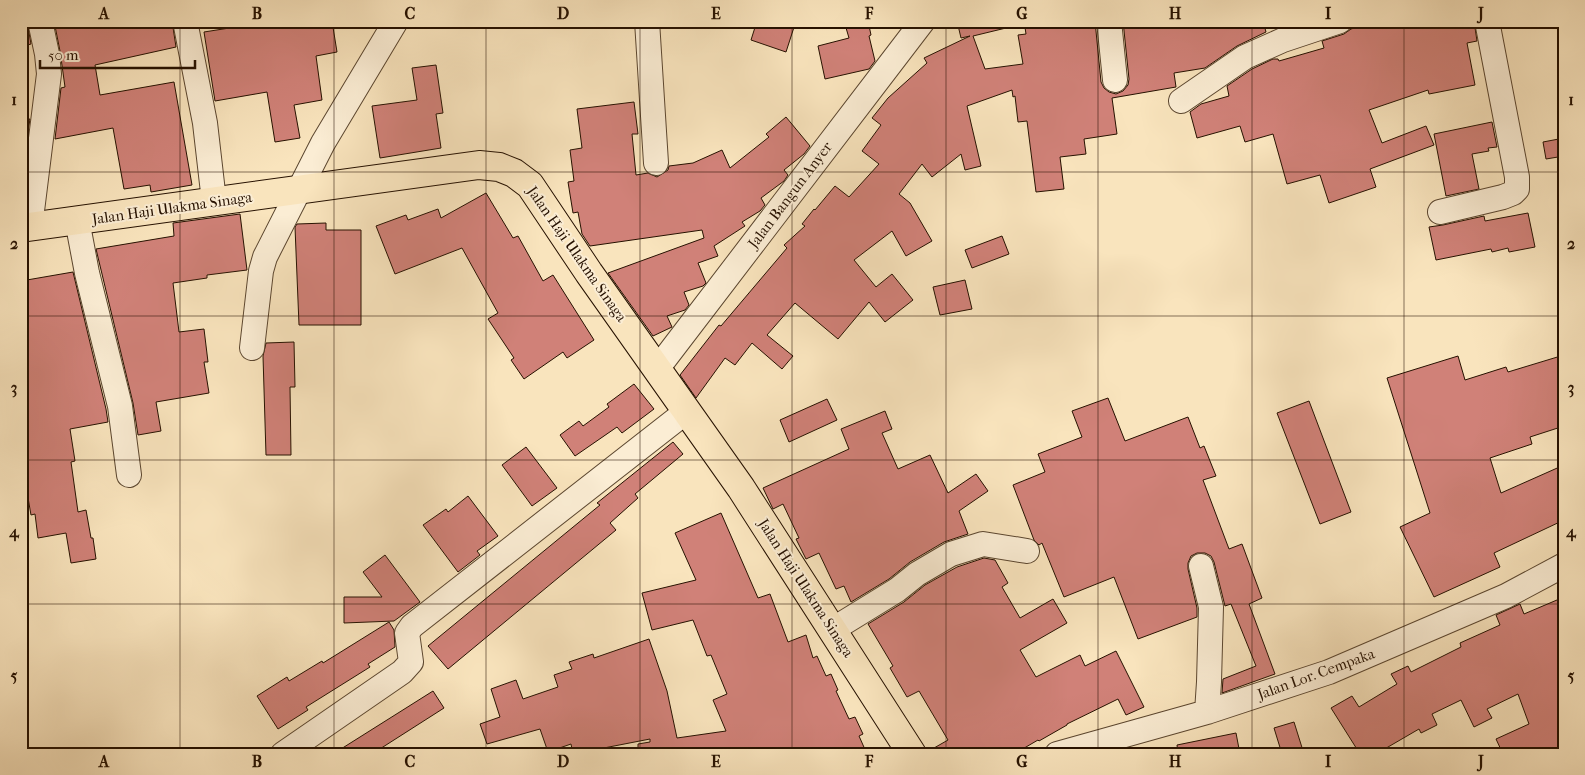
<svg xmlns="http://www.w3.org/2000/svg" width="1585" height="775" font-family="'IM FELL French Canon',serif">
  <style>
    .building { fill: #d08178; stroke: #261100 }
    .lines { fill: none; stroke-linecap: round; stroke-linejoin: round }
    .minor-casing { stroke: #5b462f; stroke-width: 26 }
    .primary-casing { stroke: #261100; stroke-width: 30 }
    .minor { stroke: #fbedd4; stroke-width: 24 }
    .primary { stroke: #f9e4bd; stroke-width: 28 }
    .grid { fill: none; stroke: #261100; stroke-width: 1; stroke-opacity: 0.55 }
    .labels { text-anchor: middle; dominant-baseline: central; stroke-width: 4; stroke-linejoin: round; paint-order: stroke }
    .street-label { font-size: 15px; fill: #261100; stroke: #fbedd4 }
    .neatline { fill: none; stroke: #261100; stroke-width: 2 }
    .grid-label { font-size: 16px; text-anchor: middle; font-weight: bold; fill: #261100 }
  </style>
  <rect width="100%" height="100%" fill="#f9e4bd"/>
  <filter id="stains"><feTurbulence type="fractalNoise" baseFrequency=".004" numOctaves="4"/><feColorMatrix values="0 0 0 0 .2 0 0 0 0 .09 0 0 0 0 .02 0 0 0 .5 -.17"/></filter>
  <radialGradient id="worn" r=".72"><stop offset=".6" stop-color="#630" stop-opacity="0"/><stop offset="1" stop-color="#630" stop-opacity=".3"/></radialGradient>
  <!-- building -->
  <path class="building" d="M21 21H27L31 44 21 47Z
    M54 21H172L176 47 95 65 100 95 174 82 192 185 151 192 150 185 124 189 113 128 55 139 61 88 65 87 60 51Z
    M274 21H332L337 52 316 56 322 100 294 105 300 138 275 142 267 92 215 101 204 32Z
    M757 21H796L786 52 751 40Z
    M844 21H868L871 35 869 36 875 61 869 69 825 79 818 46 849 38Z
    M957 21H1005L1006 28 973 36 985 69 1023 64 1018 35 1026 34 1024 21H1095L1101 82 1104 88 1109 92 1116 94 1123 91 1128 85 1129 79 1123 21H1263L1266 32 1237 46 1205 68 1174 73 1176 87 1112 98 1117 134 1084 139 1086 154 1060 157 1064 189 1036 192 1027 121 1018 122 1015 96 1013 97 1012 90 967 106 981 166 965 170 961 154 932 177 922 164 899 194 910 203 932 241 906 256 892 231 854 260 876 287 892 274 913 300 885 322 869 302 838 339 795 303 767 335 793 356 782 369 752 343 735 365 725 358 696 398 680 375 719 325 721 326 787 248 784 245 805 226 802 224 814 209 815 210 835 186 849 197 879 164 862 151 881 125 872 118 888 98 927 63 924 58 970 36 961 38Z
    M1378 21H1474L1477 41 1467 43 1475 85 1429 94 1428 90 1369 110 1382 143 1426 126 1434 145 1370 169 1376 187 1329 203 1320 175 1287 184 1273 134 1245 142 1240 126 1197 138 1190 112 1201 104 1229 96 1227 86 1252 69 1273 59H1278L1279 61 1324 48 1322 41 1344 34 1351 29Z
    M436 65 443 113 436 114 441 148 380 158 372 106 417 100 412 68Z
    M634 102 638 134H632L636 175 648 173 657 177 668 170 669 166 693 163 722 150 730 168 769 137 766 134 786 117 810 146 804 154 784 170 788 175 784 181 761 198 765 205 760 211 742 222 745 226 714 246 718 256 698 263 706 283 703 286 684 292 689 305 685 310 667 316 672 327 653 336 608 273 704 238 702 230 590 246 582 234 578 212 573 213 568 182 574 181 570 150 582 148 577 109Z
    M30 119 26 144 21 145V120Z
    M1492 122 1497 147 1488 148 1489 151 1472 154 1479 189 1446 196 1434 134Z
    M1564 138V156L1546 159 1543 142Z
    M486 193 513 238 518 236 543 281 553 275 594 340 567 358 563 352 524 379 511 360 514 358 488 319 498 313 462 248 395 274 376 226 406 215 408 220 438 209 441 218Z
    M1528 213 1535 247 1509 252 1508 248 1492 252 1491 249 1436 260 1429 227 1443 225 1484 216 1485 221Z
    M240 214 247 270 207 275V278L173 283 179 332 204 329 208 362H204L209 393 156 402 161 431 138 435 133 403 96 249 174 236 173 223Z
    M326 223V230H361V325H299L295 227 297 224Z
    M1002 236 1009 254 972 268 965 250Z
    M73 272 106 409 108 422 70 429 75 461 71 462 78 512 86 510 91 538H93L96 559 71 563 66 533 38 538 35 514 31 515 23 469H21V281Z
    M965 280 972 309 940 315 933 287Z
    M294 342 295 387H290L291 455H266L263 356 266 343Z
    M1564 355V426L1530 437 1532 444 1490 458 1501 493 1564 465V520L1494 553 1500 567 1434 597 1400 527 1430 513 1387 378 1458 356 1465 380 1506 367 1508 372Z
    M634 384 654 409 622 433 617 427 575 456 560 435 579 421 583 426 609 407 607 404Z
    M1108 398 1125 441 1188 417 1200 448 1204 446 1216 476 1203 480 1229 549 1242 544 1262 598 1249 604 1275 674 1222 693 1223 679 1256 666 1231 604 1225 606 1214 562 1211 556 1205 553H1197L1191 556 1188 563V569L1197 608V617L1138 639 1114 577 1064 597 1042 543 1039 545 1034 540 1013 485 1045 472 1038 454 1082 437 1072 411Z
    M827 399 837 420 789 442 780 420Z
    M1309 401 1351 512 1320 524 1277 413Z
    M885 411 892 429 882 433 898 469 930 455 948 493 976 474 988 491 959 511 968 534 944 542 910 562 889 579 851 602 844 586 836 589 819 553 806 559 796 539 799 538 783 504 773 509 763 488 849 449 841 429Z
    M673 442 683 454 635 494 638 498 610 523 616 530 448 669 428 646 600 505 597 503Z
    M526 447 557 488 532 506 502 465Z
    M468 496 498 536 477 551 480 555 458 572 423 525 446 509 448 512Z
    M721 513 758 598 770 594 788 642 806 635 813 658 817 656 826 676 831 674 838 690 836 691 849 719 855 717 863 734 859 736 867 754H717L715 749 682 754H638V744L650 742V739L573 754 571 744 548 752 540 729 487 744 480 724 500 717 491 689 516 680 523 699 558 687 554 675 572 669 569 662 593 654 594 658 649 639 667 691 677 738 726 731 713 700 727 694 711 655 707 656 693 620 652 630 642 593 696 580 675 533Z
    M385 555 420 602 394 621 344 623V597H382L363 572Z
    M984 558 995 560 1008 583 1002 587 1020 618 1053 599 1067 623 1020 650 1036 677 1080 655 1085 666 1116 651 1144 707 1126 715 1118 699 1067 724V725L1039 741 1038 740 1014 754H928L927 752 948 740 919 691 907 697 890 668 893 666 868 624 904 602 925 585 957 567Z
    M1564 597V750L1554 754H1503L1496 739 1529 724 1518 694 1487 709 1492 718 1474 727 1461 700 1432 714 1437 725 1421 733 1419 729 1376 754H1360L1331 708 1352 696 1359 707 1397 684 1391 674 1408 666 1411 672 1461 647 1460 643 1500 625 1496 615 1520 604 1524 614Z
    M389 622 394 630 395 647 368 664 370 667 306 707 308 710 278 729 257 696 287 677 289 681 322 661 323 663Z
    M433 691 444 708 372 754H333Z
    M1294 722 1304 754H1282L1274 728Z
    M1236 733 1240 754H1178L1177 745Z"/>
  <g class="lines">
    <!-- minor casing -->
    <g class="minor-casing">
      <path id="minor" d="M185 21 205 123 214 201
        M647 21 656 163
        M1109 21 1115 80
        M1181 101 1245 57 1283 40 1340 21
        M1440 212 1503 197 1513 193 1517 189V177L1487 21
        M77 220 87 273 120 406 129 475
        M30 227 49 74 47 54 40 21
        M252 348 261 271 265 257 323 143 396 21
        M657 369 923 21
        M1201 566 1211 607 1209 682 1207 712
        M832 630 897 590 917 574 951 554 983 544 1027 551
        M283 754 402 672 411 662 407 633 412 626 687 411
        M1057 754 1207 712 1329 672 1506 596 1564 565"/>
    </g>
    <!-- primary casing -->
    <g class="primary-casing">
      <path id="primary" d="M21 228 479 165 499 167 514 173 530 185 589 273 741 488 912 754"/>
    </g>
    <!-- minor -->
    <use href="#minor" class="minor"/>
    <!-- primary -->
    <use href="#primary" class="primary"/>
  </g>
  <!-- grid -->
  <path class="grid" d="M180 21V754M334 21V754M486 21V754M640 21V754M792 21V754M946 21V754M1098 21V754M1252 21V754M1404 21V754M21 172H1564M21 316H1564M21 460H1564M21 604H1564"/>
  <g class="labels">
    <!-- street labels -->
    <g class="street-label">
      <text transform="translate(790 195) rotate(-53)">Jalan Bangun Anyer</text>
      <text transform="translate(172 208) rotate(-8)">Jalan Haji Ulakma Sinaga</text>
      <text transform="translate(577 254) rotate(55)">Jalan Haji Ulakma Sinaga</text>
      <text transform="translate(806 588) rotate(57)">Jalan Haji Ulakma Sinaga</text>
      <text transform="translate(1316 674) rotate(-20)">Jalan Lor. Cempaka</text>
    </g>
  </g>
  <!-- margin -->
  <rect width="1585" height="775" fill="none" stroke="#f9e4bd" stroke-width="55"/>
  <!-- scale -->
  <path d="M40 60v8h155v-8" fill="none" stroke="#261100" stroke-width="2.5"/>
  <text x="48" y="60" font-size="15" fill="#261100" stroke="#fbedd4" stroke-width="4" paint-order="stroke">50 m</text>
  <rect x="28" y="28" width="1530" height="720" class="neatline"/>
  <g class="grid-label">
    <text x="104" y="19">A</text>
    <text x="257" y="19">B</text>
    <text x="410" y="19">C</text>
    <text x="563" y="19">D</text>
    <text x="716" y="19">E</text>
    <text x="869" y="19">F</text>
    <text x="1022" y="19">G</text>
    <text x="1175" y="19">H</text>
    <text x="1328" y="19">I</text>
    <text x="1481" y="19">J</text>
    <text x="14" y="105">1</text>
    <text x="1571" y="105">1</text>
    <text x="14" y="249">2</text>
    <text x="1571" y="249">2</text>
    <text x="14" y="393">3</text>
    <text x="1571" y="393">3</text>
    <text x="14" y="537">4</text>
    <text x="1571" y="537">4</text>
    <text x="14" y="681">5</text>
    <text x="1571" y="681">5</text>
    <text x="104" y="767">A</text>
    <text x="257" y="767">B</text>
    <text x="410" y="767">C</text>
    <text x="563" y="767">D</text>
    <text x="716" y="767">E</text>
    <text x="869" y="767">F</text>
    <text x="1022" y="767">G</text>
    <text x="1175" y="767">H</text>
    <text x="1328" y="767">I</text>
    <text x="1481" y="767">J</text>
  </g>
  <rect width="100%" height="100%" filter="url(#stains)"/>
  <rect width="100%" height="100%" fill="url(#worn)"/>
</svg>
